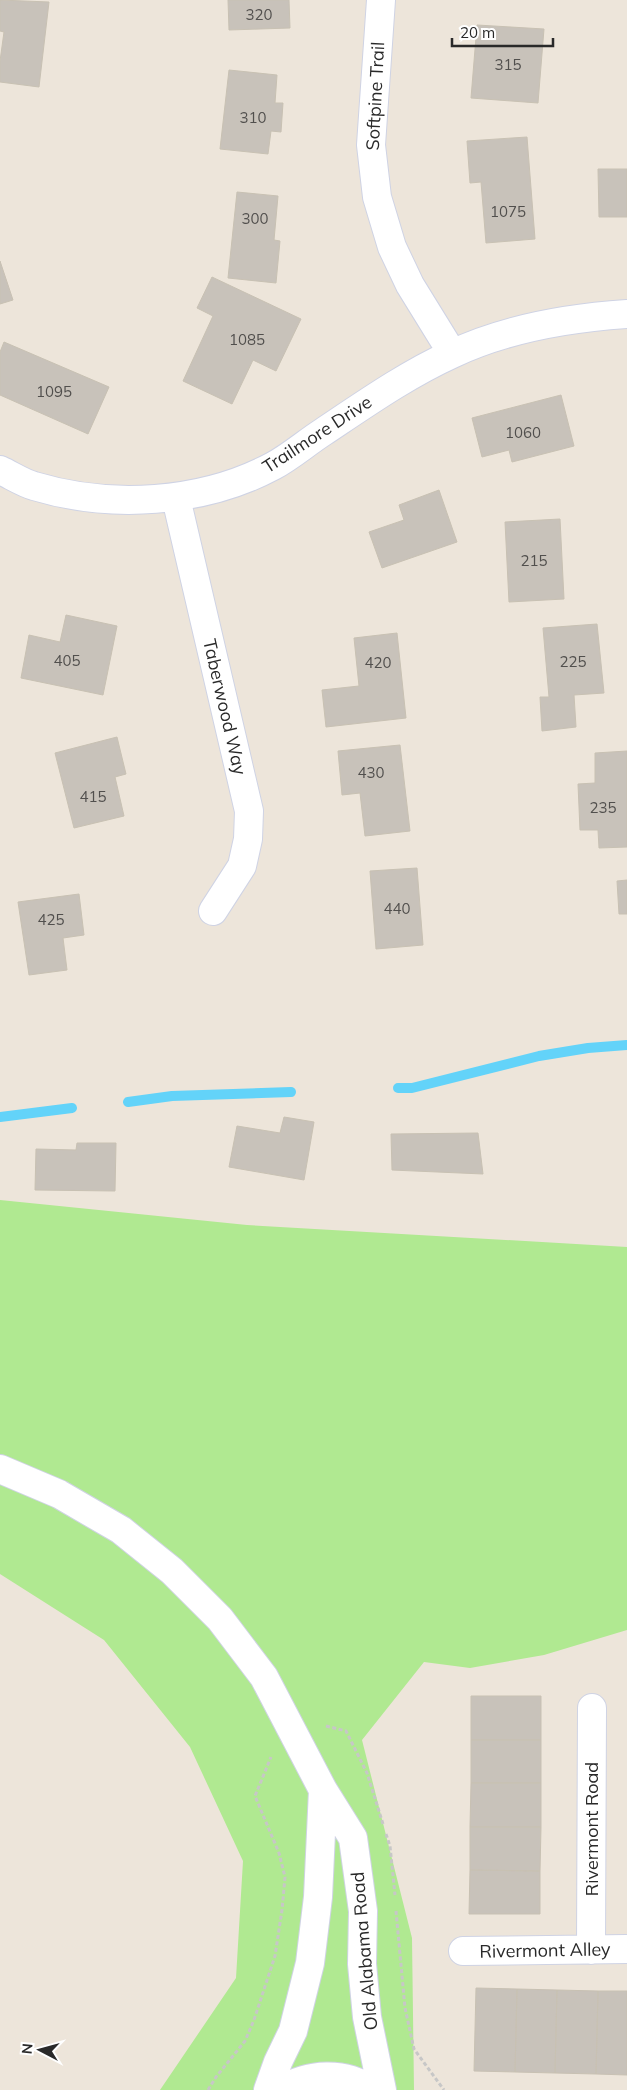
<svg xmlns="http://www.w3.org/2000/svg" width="627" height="2090" font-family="Mulish,sans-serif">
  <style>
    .green { fill: #b0e991 }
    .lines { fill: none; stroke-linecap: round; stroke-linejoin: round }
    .stream { stroke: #63d3f9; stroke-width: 10 }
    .building { fill: #c8c2ba; stroke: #c8c1b3 }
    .street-casing { stroke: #cfd3e4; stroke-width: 30 }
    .secondary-casing { stroke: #cfd3e4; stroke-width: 30 }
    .path { stroke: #c7c7c7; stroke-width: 3; stroke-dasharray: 4 2.5; stroke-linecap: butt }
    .street { stroke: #fff; stroke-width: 28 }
    .secondary { stroke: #fff; stroke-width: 28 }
    .labels { text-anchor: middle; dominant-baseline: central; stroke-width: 4; stroke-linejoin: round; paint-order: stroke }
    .number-label { font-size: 15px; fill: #514f4d }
    .street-label { font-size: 18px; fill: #292929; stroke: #fff }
  </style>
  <rect width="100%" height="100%" fill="#ede5da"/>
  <!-- green -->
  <path class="green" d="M0 1200 247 1225 627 1247V1630L544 1655 470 1668 424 1662 362 1740 412 1938 414 2090H160L236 1978 243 1861 190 1747 104 1640 0 1574Z"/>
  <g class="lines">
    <!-- stream -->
    <path class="stream" d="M398 1088H412L539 1056 588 1048 627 1045
      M128 1102 172 1096 291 1092
      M0 1117 72 1108"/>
  </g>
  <!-- building -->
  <path class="building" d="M0 0 49 2 39 87 0 82V61L4 32 0 31Z
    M228 0H289L290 28 229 30Z
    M477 25 544 29 538 103 471 98Z
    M229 70 277 75 275 103H283L281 132 271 131 268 154 220 149Z
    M527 137 535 239 486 243 481 182 470 183 467 141Z
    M598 169H627V217H599Z
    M237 192 278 196 274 240 280 241 276 283 228 278Z
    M0 261 13 300 0 304Z
    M212 277 301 319 276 371 253 360 232 404 183 381 213 316 197 308Z
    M4 342 109 387 88 434 0 395V352Z
    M561 395 574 446 512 462 509 450 482 457 472 418Z
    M439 490 457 542 382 568 369 532 404 520 399 505Z
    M560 519 564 599 509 602 505 522Z
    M66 615 117 626 103 695 21 678 29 635 60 642Z
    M597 624 604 693 574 695 576 727 542 731 540 697H549L543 628Z
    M397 633 406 718 326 727 322 690 359 686 354 638Z
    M117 737 126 774 115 777 124 816 74 828 55 753Z
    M400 745 410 831 365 836 360 793 342 795 338 751Z
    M627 751V847L599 848 598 830H580L578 784 595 783V753Z
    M417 868 423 945 376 949 370 871Z
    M627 880V914H619L617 881Z
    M79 894 84 935 63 938 67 970 29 975 18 902Z
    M284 1117 314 1122 304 1180 229 1167 237 1126 280 1133Z
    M478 1133 483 1174 392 1170 391 1134Z
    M77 1143H116L115 1191 35 1190 36 1149 76 1150Z
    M471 1696H541V1740H471Z
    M471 1740H541V1783H471Z
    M471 1783H541V1827H470Z
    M470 1827H541L540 1871 470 1870Z
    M470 1870 540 1871V1914H469Z
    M476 1988 517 1989 515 2072 474 2071Z
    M517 1989 557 1990 555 2073 515 2072Z
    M557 1990 598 1991 596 2074 555 2073Z
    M598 1991H627V2075L596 2074Z"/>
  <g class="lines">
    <!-- street casing -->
    <g class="street-casing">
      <path id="street" d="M381 0 371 145 377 197 392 247 410 285 452 353
        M0 470C11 475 23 483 34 486 110 509 202 504 273 466 290 457 306 443 323 432 365 404 406 375 452 354 507 328 567 318 627 314
        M176 498 249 811 248 839 242 866 213 911
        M591 1950 592 1708
        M463 1951 627 1949"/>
    </g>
    <!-- secondary casing -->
    <g class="secondary-casing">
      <path id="secondary" d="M0 1469 59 1494 121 1530 172 1571 220 1619 264 1677 323 1790 353 1838 363 1911 362 1964 367 2017 382 2090
        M268 2090 278 2062 293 2031 310 1963 318 1897 323 1790
        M282 2090C308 2073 345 2071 371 2090"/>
    </g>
    <!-- path -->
    <path class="path" d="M326 1726 346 1731 367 1773 383 1824
      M386 1834 390 1846 395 1895
      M396 1911 405 2008 414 2049 444 2090
      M208 2090 216 2077 245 2041 254 2020 275 1956 282 1910 285 1877 279 1853 255 1796 271 1757"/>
    <!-- street -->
    <use href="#street" class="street"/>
    <!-- secondary -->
    <use href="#secondary" class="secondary"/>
  </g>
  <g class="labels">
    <!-- number labels -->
    <g class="number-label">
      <text x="259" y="14">320</text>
      <text x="508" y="64">315</text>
      <text x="253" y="117">310</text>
      <text x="508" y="211">1075</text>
      <text x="255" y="218">300</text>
      <text x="247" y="339">1085</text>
      <text x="54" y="391">1095</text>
      <text x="523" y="432">1060</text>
      <text x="534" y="560">215</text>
      <text x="67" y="660">405</text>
      <text x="573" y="661">225</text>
      <text x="378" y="662">420</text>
      <text x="371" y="772">430</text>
      <text x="93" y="796">415</text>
      <text x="603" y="807">235</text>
      <text x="397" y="908">440</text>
      <text x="51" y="919">425</text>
    </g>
    <!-- street labels -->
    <g class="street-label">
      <text transform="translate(375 96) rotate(-87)">Softpine Trail</text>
      <text transform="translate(317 434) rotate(-33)">Trailmore Drive</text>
      <text transform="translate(225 707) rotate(77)">Taberwood Way</text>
      <text transform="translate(591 1829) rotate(-90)">Rivermont Road</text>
      <text transform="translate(545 1950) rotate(-1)">Rivermont Alley</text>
      <text transform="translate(364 1951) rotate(-95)">Old Alabama Road</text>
    </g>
  </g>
  <!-- north arrow -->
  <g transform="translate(40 2050) rotate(276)" stroke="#ffffff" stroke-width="4" paint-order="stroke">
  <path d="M0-4L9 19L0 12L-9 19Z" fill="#292929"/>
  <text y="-8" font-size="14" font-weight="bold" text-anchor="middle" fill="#292929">N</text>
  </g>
  <!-- scale -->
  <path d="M452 38v8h101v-8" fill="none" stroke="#292929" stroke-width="2.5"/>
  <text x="460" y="38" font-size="15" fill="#292929" stroke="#ffffff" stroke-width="4" paint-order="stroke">20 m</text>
</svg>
